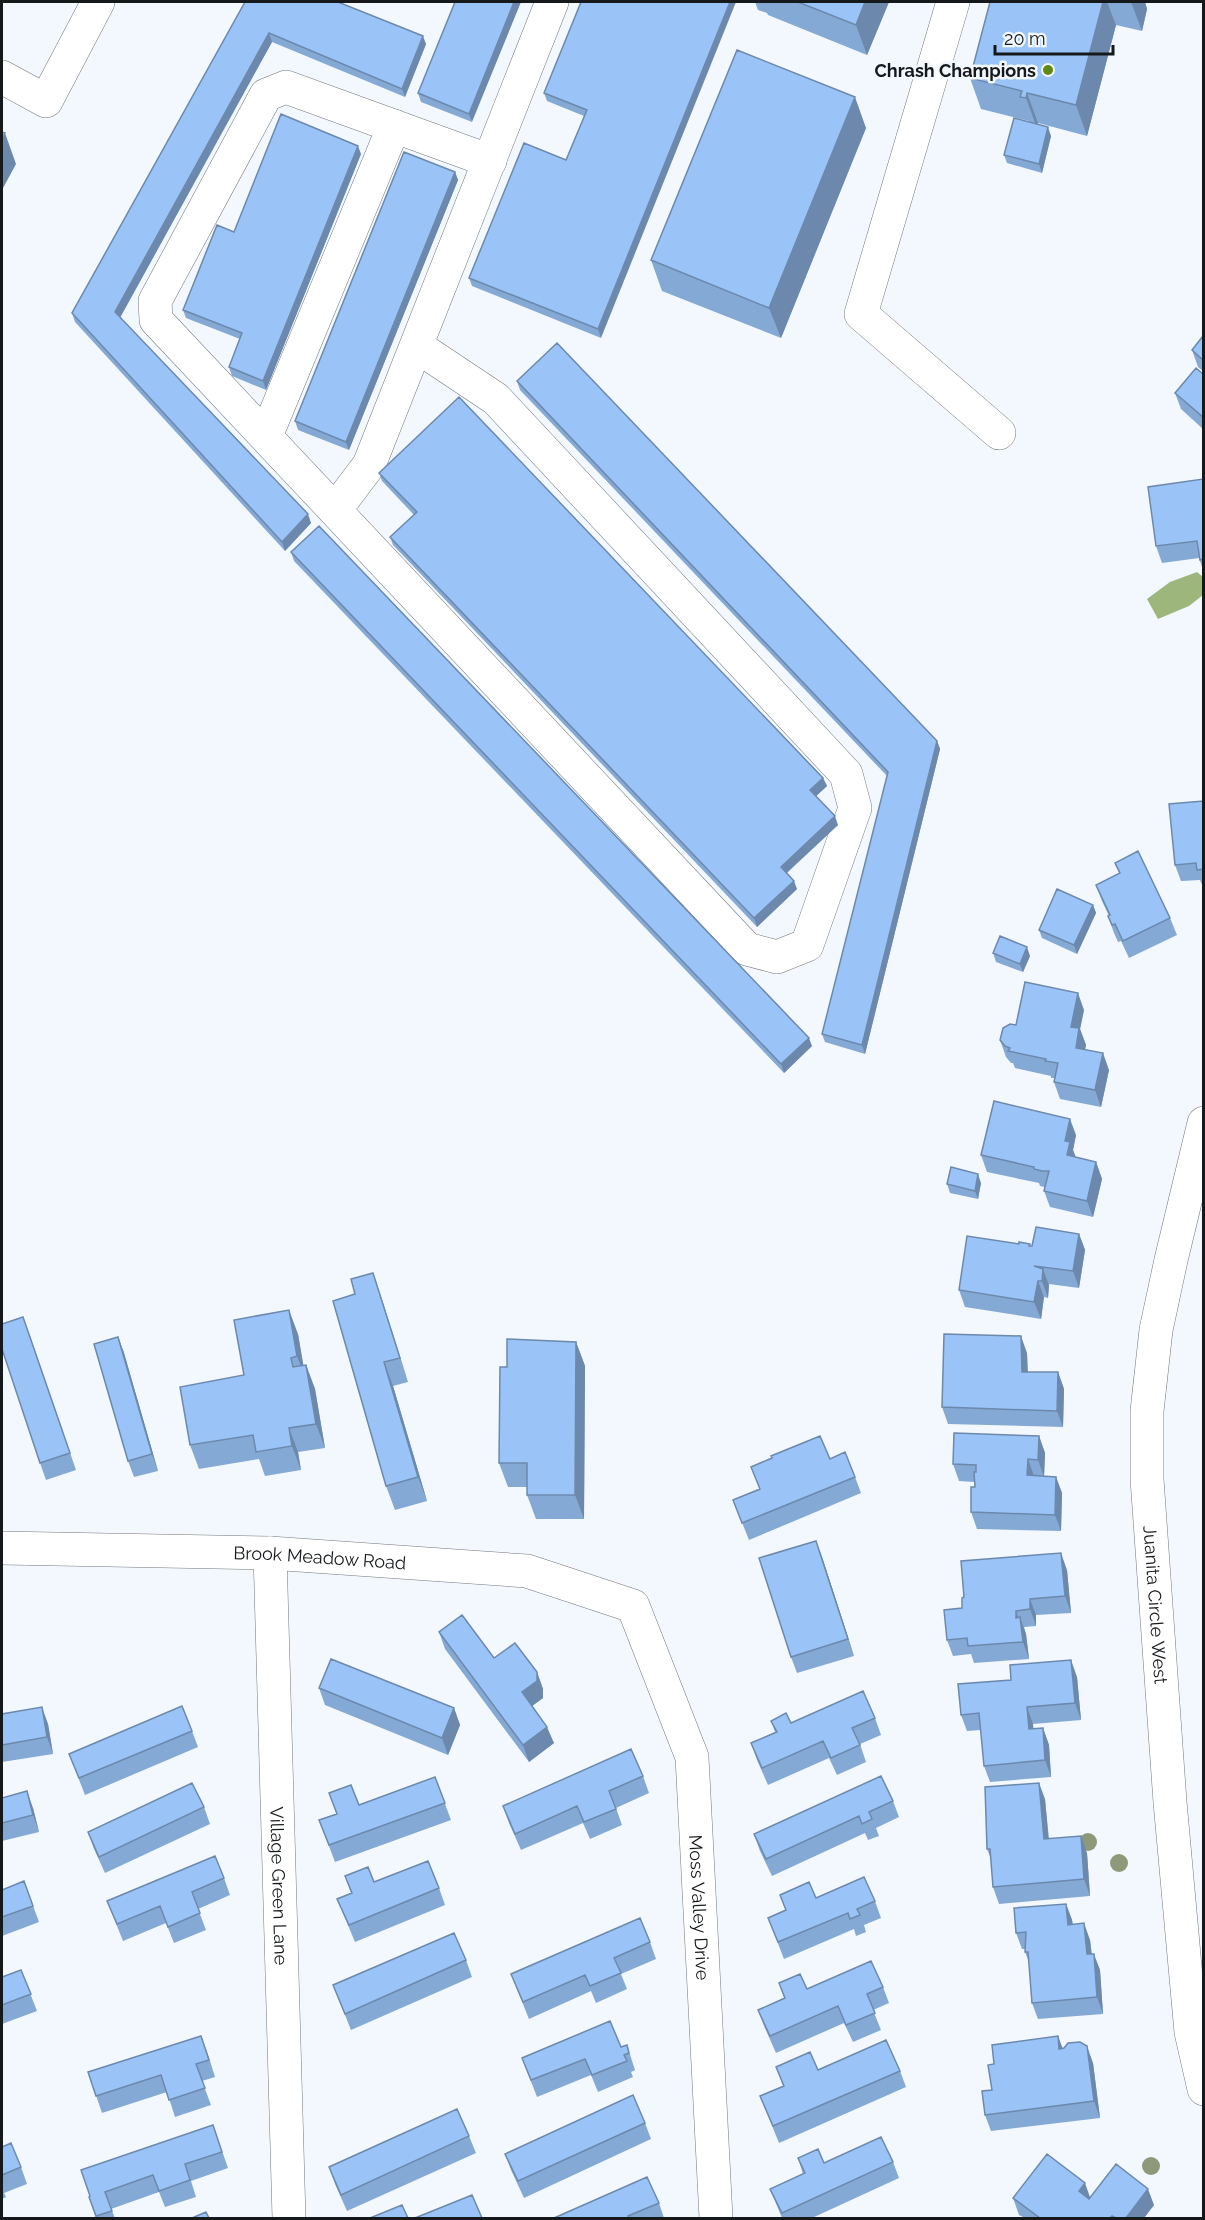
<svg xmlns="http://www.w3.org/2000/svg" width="1205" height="2220" font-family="Raleway,sans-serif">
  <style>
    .water { fill: #9db67b }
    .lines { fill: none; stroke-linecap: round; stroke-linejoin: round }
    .minor-casing { stroke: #72787f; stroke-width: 34 }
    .minor { stroke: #fff; stroke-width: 33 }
    .tree { fill: #8c9a7a }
    .wall { fill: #84a9d4 }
    .shaded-wall { fill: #6c89ad }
    .building { fill: #9ac4f7; stroke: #6c89ad; stroke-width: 1.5 }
    .poi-dot { fill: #61880f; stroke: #f3f8fe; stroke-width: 2 }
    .labels { text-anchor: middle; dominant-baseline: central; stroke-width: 5; stroke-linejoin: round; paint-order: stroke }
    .poi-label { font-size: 18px; font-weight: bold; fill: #16191b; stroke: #f3f8fe; text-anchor: end }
    .street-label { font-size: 18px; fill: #16191b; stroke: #f3f8fe }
  </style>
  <rect width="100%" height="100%" fill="#f3f8fe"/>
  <!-- water -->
  <path class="water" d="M1197 572 1203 577V595L1189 606 1158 619 1147 599 1170 582Z"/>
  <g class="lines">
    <!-- minor casing -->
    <g class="minor-casing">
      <g id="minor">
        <path d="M953 2 861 314 999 433"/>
        <path d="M2 77 46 101 98 2"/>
        <path d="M418 347 496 399 846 774 855 808 807 945 777 957 747 949 156 320 155 301 266 95 286 87 490 161"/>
        <path d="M266 436 394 126"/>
        <path d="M335 510 369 465 552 2"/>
        <path id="s1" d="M1204 1123 1171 1260 1156 1330 1147 1411V1479L1170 1802 1191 2032 1204 2089"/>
        <path id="s2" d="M2 1548 270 1553 527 1571 633 1606 692 1757 716 2218"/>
        <path id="s3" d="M270 1553 289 2218"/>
      </g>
    </g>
    <!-- minor -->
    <use href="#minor" class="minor"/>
  </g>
  <!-- trees -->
  <g class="tree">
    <circle cx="1088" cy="1842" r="9"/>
    <circle cx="1119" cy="1863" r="9"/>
    <circle cx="1151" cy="2166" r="9"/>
  </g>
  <!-- wall -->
  <path class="wall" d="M245 2 426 44 405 97 272 42 120 318 311 523 285 551 75 322 72 313Z
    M455 2 472 122 421 102 418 93Z
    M581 2 601 338 472 286 469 278 566 160 584 116 547 101 544 93Z
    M755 2H889L867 55 768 15 767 13 758 10Z
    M990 2H1145L1147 9 1142 31 1116 25 1087 136 1038 123V124L1051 136 1042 173 1007 163 1004 155 1030 122 1029 121 981 109 970 78Z
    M866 128 781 338 662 291 651 260Z
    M361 154 266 390 232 376 229 367 240 339 186 318 183 310 234 232Z
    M455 172 458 180 349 450 298 430 295 421Z
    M1203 336V371L1198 367 1192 350Z
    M1203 374V429L1181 409 1175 393Z
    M517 381 937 741 940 749 865 1054 825 1042 822 1034 887 776 520 390Z
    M379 473 823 778 827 786 816 796 838 825 787 873 797 889 757 927 393 545 390 537 414 515 382 481Z
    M1203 479V570L1199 558 1162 563 1156 546Z
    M291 552 812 1046 784 1073 294 561Z
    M1203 801V887L1200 880 1181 881 1175 865Z
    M1115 863 1170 918 1177 935 1129 958 1121 941 1118 942 1114 933 1108 916H1109L1102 901 1096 885 1119 873Z
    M1093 905 1096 913 1077 954 1042 938 1039 930Z
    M993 953 1030 956 1023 972 996 962Z
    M1084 1010 1080 1029 1086 1045 1085 1049 1109 1070 1101 1107 1060 1099 1054 1082 1055 1078H1051V1076L1015 1068 1013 1063H1011L1006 1057 1000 1040 1016 1025Z
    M1076 1135 1073 1150 1076 1157 1096 1162 1102 1179 1093 1217 1050 1207 1044 1191 1045 1187 1040 1186 1039 1183 987 1172 981 1155Z
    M981 1183 978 1199 950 1193 947 1184Z
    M1079 1234 1085 1250 1079 1288 1049 1284 1048 1298 1044 1297 1041 1319 965 1307 959 1290 1031 1246Z
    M373 1273 381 1297 408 1382 393 1386 427 1501 395 1510 386 1486 355 1294Z
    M29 1333 76 1470 46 1480 40 1463Z
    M298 1334 303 1365H306L315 1389 325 1448 298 1452 301 1470 265 1476 259 1459 199 1469 190 1445 244 1375Z
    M118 1337 124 1353 158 1471 134 1477 128 1461Z
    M576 1342 585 1366 584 1519H536L527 1495V1487H508L499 1463 507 1367Z
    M1027 1353 1028 1372H1058L1064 1389 1063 1427 948 1424 942 1407Z
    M1039 1436 1045 1453 1044 1476 1056 1477 1062 1493 1061 1531 977 1529 971 1512 975 1487 974 1482 959 1481 953 1464Z
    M830 1459 855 1477 861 1493 749 1540 733 1500 760 1489 751 1467Z
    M822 1557 854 1656 797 1673 791 1657Z
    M1067 1570 1071 1613 1036 1615V1626L1024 1627 1026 1634 1029 1659 974 1663 971 1654 953 1656 947 1640 962 1608Z
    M439 1632 494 1658 537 1672 543 1689V1698L532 1706 554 1743 529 1762 445 1649Z
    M1077 1677 1081 1720 1033 1724V1729L1043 1728 1049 1745 1051 1777 990 1782 984 1766 981 1730 967 1731 961 1715Z
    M319 1688 454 1708 460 1725 448 1755 325 1705Z
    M2 1714 48 1724 53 1754 2 1762Z
    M875 1718 881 1735 860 1744 866 1762 837 1775 829 1758 768 1785 757 1760 751 1743 775 1732 771 1721 791 1723Z
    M192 1731 198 1747 85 1795 69 1754Z
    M643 1776 649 1793 616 1808 622 1825 590 1839 583 1823 521 1850 509 1823 503 1806Z
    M435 1777 451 1820 335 1862 319 1820Z
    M2 1797 33 1808 39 1832 2 1841Z
    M1045 1799 1049 1839 1087 1853 1090 1896 999 1904 993 1887 991 1859 987 1849Z
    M893 1801 899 1817 876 1828 879 1836 868 1840 865 1833 772 1876 760 1851 754 1834Z
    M204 1807 210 1824 105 1873 94 1849 88 1832Z
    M345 1876 374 1882 439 1888 445 1905 355 1942 337 1899 351 1893Z
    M224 1878 230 1895 198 1909 206 1930 174 1943 166 1923 123 1941 107 1901Z
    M24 1881 39 1922 2 1936V1890Z
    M780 1895 816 1898 875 1901 881 1918 864 1925 866 1932 856 1936 854 1929 784 1959 768 1918 786 1911Z
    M1066 1904 1072 1920 1073 1924 1090 1940 1092 1954 1100 1970 1103 2014 1038 2019 1032 2003 1029 1962 1025 1952V1949H1022L1016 1933Z
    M650 1942 656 1959 621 1974 627 1989 596 2003 591 1991 529 2019 511 1974Z
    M466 1960 472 1977 351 2030 333 1985Z
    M21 1970 37 2011 2 2024V1977Z
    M779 1983 807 1989 883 1987 889 2003 873 2010 881 2030 853 2042 844 2023 776 2053 764 2026 758 2010 784 1998Z
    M201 2036 215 2077 202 2081 211 2105 175 2117 167 2092 102 2113 88 2072Z
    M1058 2036 1062 2048 1093 2063 1100 2118 991 2131 985 2115 992 2090 994 2064Z
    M627 2045 635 2070 631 2072 633 2077 598 2092 591 2075 537 2097 522 2058 621 2047Z
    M776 2067 818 2070 900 2071 906 2087 779 2143 760 2096 783 2086Z
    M645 2123 651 2139 524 2198 511 2170 505 2154Z
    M213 2125 228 2168 191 2181 196 2197 165 2207 159 2192 111 2209 115 2218H96L89 2197Z
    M469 2136 476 2153 347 2211 335 2184 329 2167Z
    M2 2147 21 2167 27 2184 4 2193 6 2197 2 2199Z
    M798 2158 824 2163 893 2162 899 2178 812 2218H782L770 2189 803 2174Z
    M1013 2198H1090L1154 2205 1144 2218H1025L1019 2215Z
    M659 2203 664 2218H554Z"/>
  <!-- shaded-wall -->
  <path class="shaded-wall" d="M514 2H521L472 122 469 114Z
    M730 2H736L601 338 598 329Z
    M865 2H889L867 55 856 25Z
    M1103 2H1107L1116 25 1087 136 1076 105Z
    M1131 2H1145L1147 9 1142 31Z
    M269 33 272 42 118 321 115 312Z
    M423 36 426 44 405 97 402 89Z
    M1027 93 1038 123 1037 128 1026 98Z
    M855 97 866 128 781 338 769 308Z
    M1048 127 1051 136 1042 173 1039 164Z
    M5 133 16 164 2 190V140Z
    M358 146 361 154 266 390 263 381Z
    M455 172 458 180 349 450 346 442Z
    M308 514 311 523 285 551 282 542Z
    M937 741 940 749 865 1054 862 1045Z
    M823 778 827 786 813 799 810 790Z
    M835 816 838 825 784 875 781 867Z
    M794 881 797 889 757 927 754 918Z
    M1093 905 1096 913 1077 954 1074 945Z
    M1027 947 1030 956 1023 972 1020 964Z
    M1078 993 1084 1010 1080 1029 1086 1045 1082 1064 1076 1048 1071 1027Z
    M809 1038 812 1046 784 1073 781 1064Z
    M1103 1053 1109 1070 1101 1107 1095 1090Z
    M1070 1119 1076 1135 1073 1150 1076 1159 1067 1155 1065 1141Z
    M1096 1162 1102 1179 1093 1217 1087 1201Z
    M978 1174 981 1183 978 1199 975 1191Z
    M1079 1234 1085 1250 1079 1288 1073 1271Z
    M1043 1269 1049 1285 1048 1298 1042 1281Z
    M373 1273 381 1297 408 1382 400 1358Z
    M1038 1281 1044 1297 1041 1319 1034 1302Z
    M289 1310 298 1334 306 1380 297 1356Z
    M1021 1336 1027 1353 1028 1388 1022 1372Z
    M118 1337 124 1353 158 1471 152 1454Z
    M576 1342 585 1366 584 1519 575 1495Z
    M384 1362 393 1386 427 1501 418 1477Z
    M306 1365 315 1389 325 1448 316 1424Z
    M1058 1372 1064 1389 1063 1427 1057 1411Z
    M289 1428 298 1452 301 1470 292 1446Z
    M1039 1436 1045 1453 1044 1477 1038 1460Z
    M1028 1459 1034 1476 1027 1475Z
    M1056 1477 1062 1493 1061 1531 1055 1515Z
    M816 1541 822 1557 854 1656 848 1639Z
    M1061 1553 1067 1570 1071 1613 1065 1596Z
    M1030 1599 1036 1615V1626L1030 1609Z
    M1016 1611 1021 1626 1020 1617 1026 1634 1029 1659 1023 1642 1016 1618Z
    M1071 1660 1077 1677 1081 1720 1075 1703Z
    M537 1672 543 1689V1698L528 1709 522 1692Z
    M42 1707 48 1724 53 1754 47 1737Z
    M1027 1707 1033 1724 1035 1746 1029 1729Z
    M454 1708 460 1725 448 1755 442 1738Z
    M547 1727 554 1743 529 1762 523 1745Z
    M1043 1728 1049 1745 1051 1777 1045 1760Z
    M1039 1783 1045 1799 1050 1856 1044 1839Z
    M27 1791 33 1808 39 1832 33 1815Z
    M1081 1836 1087 1853 1090 1896 1084 1879Z
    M1066 1904 1072 1920 1074 1941 1068 1925Z
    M1084 1923 1090 1940 1093 1971 1087 1954Z
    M1094 1954 1100 1970 1103 2014 1097 1997Z
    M201 2036 207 2052 215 2077 209 2060Z
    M1058 2036 1064 2052 1059 2049Z
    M1087 2046 1093 2063 1100 2118 1094 2101Z
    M1085 2183 1091 2200 1085 2208 1079 2191Z
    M1148 2189 1154 2205 1144 2218H1126Z"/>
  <!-- building -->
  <path class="building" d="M245 2H338L423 36 402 89 269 33 115 312 308 514 282 542 72 313Z
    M455 2H514L469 114 418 93Z
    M581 2H730L598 329 469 278 524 143 566 160 587 110 544 93Z
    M798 2H865L856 25Z
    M990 2H1103L1076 105 1027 93 1026 98 1020 97 1022 91 970 78Z
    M737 50 855 97 769 308 651 260Z
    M281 114 358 146 263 381 229 367 242 333 183 310 217 225 234 232Z
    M1014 118 1048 127 1039 164 1004 155Z
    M2 132 5 133 2 140Z
    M404 152 455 172 346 442 295 421Z
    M1203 336V360L1192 350Z
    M557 343 937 741 862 1045 822 1034 888 772 517 381Z
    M1196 368 1203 374V417L1175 393Z
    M459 397 823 778 810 790 835 816 781 867 794 881 754 918 390 537 417 512 379 473Z
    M1203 479V559L1200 560 1197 541 1156 546 1148 487Z
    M319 526 809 1038 781 1064 291 552Z
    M1203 801V869L1197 870 1196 863 1175 865 1169 804Z
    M1138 851 1170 918 1123 941 1115 924 1112 925 1108 916 1110 915 1096 885 1120 873 1115 863Z
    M1057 889 1093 905 1074 945 1039 930Z
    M1000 936 1027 947 1020 964 993 953Z
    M1025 982 1078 993 1071 1027 1079 1028 1076 1048 1103 1053 1095 1090 1054 1082 1058 1063 1045 1061 1046 1059 1008 1051 1010 1048 1005 1046 1000 1040 1003 1028 1010 1024 1016 1025Z
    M994 1101 1070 1119 1065 1141 1070 1142 1067 1155 1096 1162 1087 1201 1044 1191 1049 1171H1042L1034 1169V1167L981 1155Z
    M951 1167 978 1174 975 1191 947 1184Z
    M1036 1227 1079 1234 1073 1271 1034 1266 1043 1269 1042 1281H1038L1034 1302 959 1290 967 1236 1019 1244V1242L1030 1244 1029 1246H1032Z
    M373 1273 400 1358 384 1362 418 1477 386 1486 333 1301 355 1294 351 1279Z
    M289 1310 297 1356 291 1358 293 1367 306 1365 316 1424 289 1428 292 1446 256 1452 253 1435 190 1445 180 1387 244 1375 234 1320Z
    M23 1317 70 1453 40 1463 2 1349V1324Z
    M944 1334 1021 1336 1022 1372H1058L1057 1411 942 1407Z
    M118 1337 152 1454 128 1461 94 1344Z
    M507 1339 576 1342 575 1495H527V1463H499L500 1367H507Z
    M954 1433 1039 1436 1038 1460 1028 1459 1027 1475 1056 1477 1055 1515 971 1512V1487H975L974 1472H976V1465L953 1464Z
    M820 1436 830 1459 845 1452 855 1477 742 1523 733 1500 760 1489 751 1467 772 1458 771 1456Z
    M816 1541 848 1639 791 1657 759 1558Z
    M1061 1553 1065 1596 1030 1599V1609L1016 1611V1618L1020 1617 1023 1642 968 1646 967 1638 947 1640 944 1610 962 1608V1598L964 1597 961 1561Z
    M462 1615 494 1658 515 1643 537 1672V1681L522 1692 547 1727 523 1745 439 1632Z
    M331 1659 454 1708 442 1738 319 1688Z
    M1071 1660 1075 1703 1027 1707 1029 1729 1043 1728 1045 1760 984 1766 979 1713 961 1715 958 1684 1011 1680 1010 1665Z
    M863 1691 875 1718 852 1728 860 1745 831 1758 823 1741 762 1768 751 1743 777 1732 771 1721 786 1713 791 1723Z
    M182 1706 192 1731 79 1778 69 1754Z
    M42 1707 47 1737 2 1745V1714Z
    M631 1749 643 1776 609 1791 616 1809 584 1822 577 1806 515 1834 503 1806Z
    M881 1776 893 1801 869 1812 872 1819 862 1824 859 1816 766 1859 754 1834Z
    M435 1777 445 1803 329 1845 319 1820 337 1814 329 1793 351 1785 359 1805Z
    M192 1783 204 1807 99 1857 88 1832Z
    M1039 1783 1044 1839 1081 1836 1084 1879 993 1887 990 1849H987L985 1787Z
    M27 1791 33 1815 2 1823V1798Z
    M215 1856 224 1878 192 1892 200 1913 168 1927 160 1906 117 1924 107 1901Z
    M428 1861 439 1888 349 1925 337 1899 352 1893 345 1876 368 1867 374 1882Z
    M864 1877 875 1901 857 1909 860 1915 850 1919 848 1913 778 1942 768 1918 786 1910 780 1895 809 1882 816 1898Z
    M24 1881 33 1906 2 1917V1890Z
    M1066 1904 1068 1925 1084 1923 1087 1954H1094L1097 1997 1032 2003 1028 1952H1025L1026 1932 1016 1933 1014 1908Z
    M640 1918 650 1942 614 1958 621 1973 590 1986 585 1975 523 2002 511 1974Z
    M454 1933 466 1960 345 2014 333 1985Z
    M871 1961 883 1987 867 1994 875 2013 846 2025 838 2006 770 2036 758 2010 785 1998 779 1983 800 1974 807 1989Z
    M21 1970 31 1994 2 2005V1977Z
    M610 2021 621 2047 627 2045 629 2053 624 2055 627 2061 592 2075 585 2059 531 2080 522 2058Z
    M201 2036 209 2060 196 2064 205 2088 169 2100 161 2075 96 2096 88 2072Z
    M1058 2036 1059 2049 1064 2048 1068 2043 1080 2042 1087 2046 1094 2101 985 2115 982 2091 992 2090 988 2065 994 2064 992 2045Z
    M886 2040 900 2071 773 2126 760 2096 784 2086 776 2067 810 2052 818 2070Z
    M633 2095 645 2123 518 2181 505 2154Z
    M457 2109 469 2136 341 2195 329 2167Z
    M213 2125 222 2152 185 2164 190 2180 159 2191 153 2175 105 2192 112 2211 96 2216 89 2197 90 2196 81 2170Z
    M881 2137 893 2162 782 2213 770 2189 805 2173 798 2158 818 2149 824 2163Z
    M11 2143 21 2167 2 2175V2147Z
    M1047 2154 1085 2183 1079 2191 1089 2199 1116 2164 1148 2189 1126 2218H1116L1112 2216 1110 2218H1040L1013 2198Z
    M647 2177 659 2203 628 2216 629 2218H554Z
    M472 2195 482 2218H415Z
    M402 2205 408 2218H370Z
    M206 2212 209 2218H192Z"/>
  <!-- markers -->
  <circle class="poi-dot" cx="1048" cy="70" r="6"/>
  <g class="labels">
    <!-- poi labels -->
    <g class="poi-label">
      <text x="1036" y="70">Chrash Champions</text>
    </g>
    <!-- street labels -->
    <g class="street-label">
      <text stroke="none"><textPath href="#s2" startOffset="318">Brook Meadow Road</textPath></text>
      <text stroke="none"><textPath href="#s1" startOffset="488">Juanita Circle West</textPath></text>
      <text stroke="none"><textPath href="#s3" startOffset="333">Village Green Lane</textPath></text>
      <text stroke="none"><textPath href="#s2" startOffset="950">Moss Valley Drive</textPath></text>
    </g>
  </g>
  <!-- border -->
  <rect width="1205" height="2220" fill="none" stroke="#16191b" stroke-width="6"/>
  <!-- scale -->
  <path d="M995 45v9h118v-9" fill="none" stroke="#16191b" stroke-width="3"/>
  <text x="1004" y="45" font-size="18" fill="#16191b" stroke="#f3f8fe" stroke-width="4.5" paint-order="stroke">20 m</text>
</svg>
